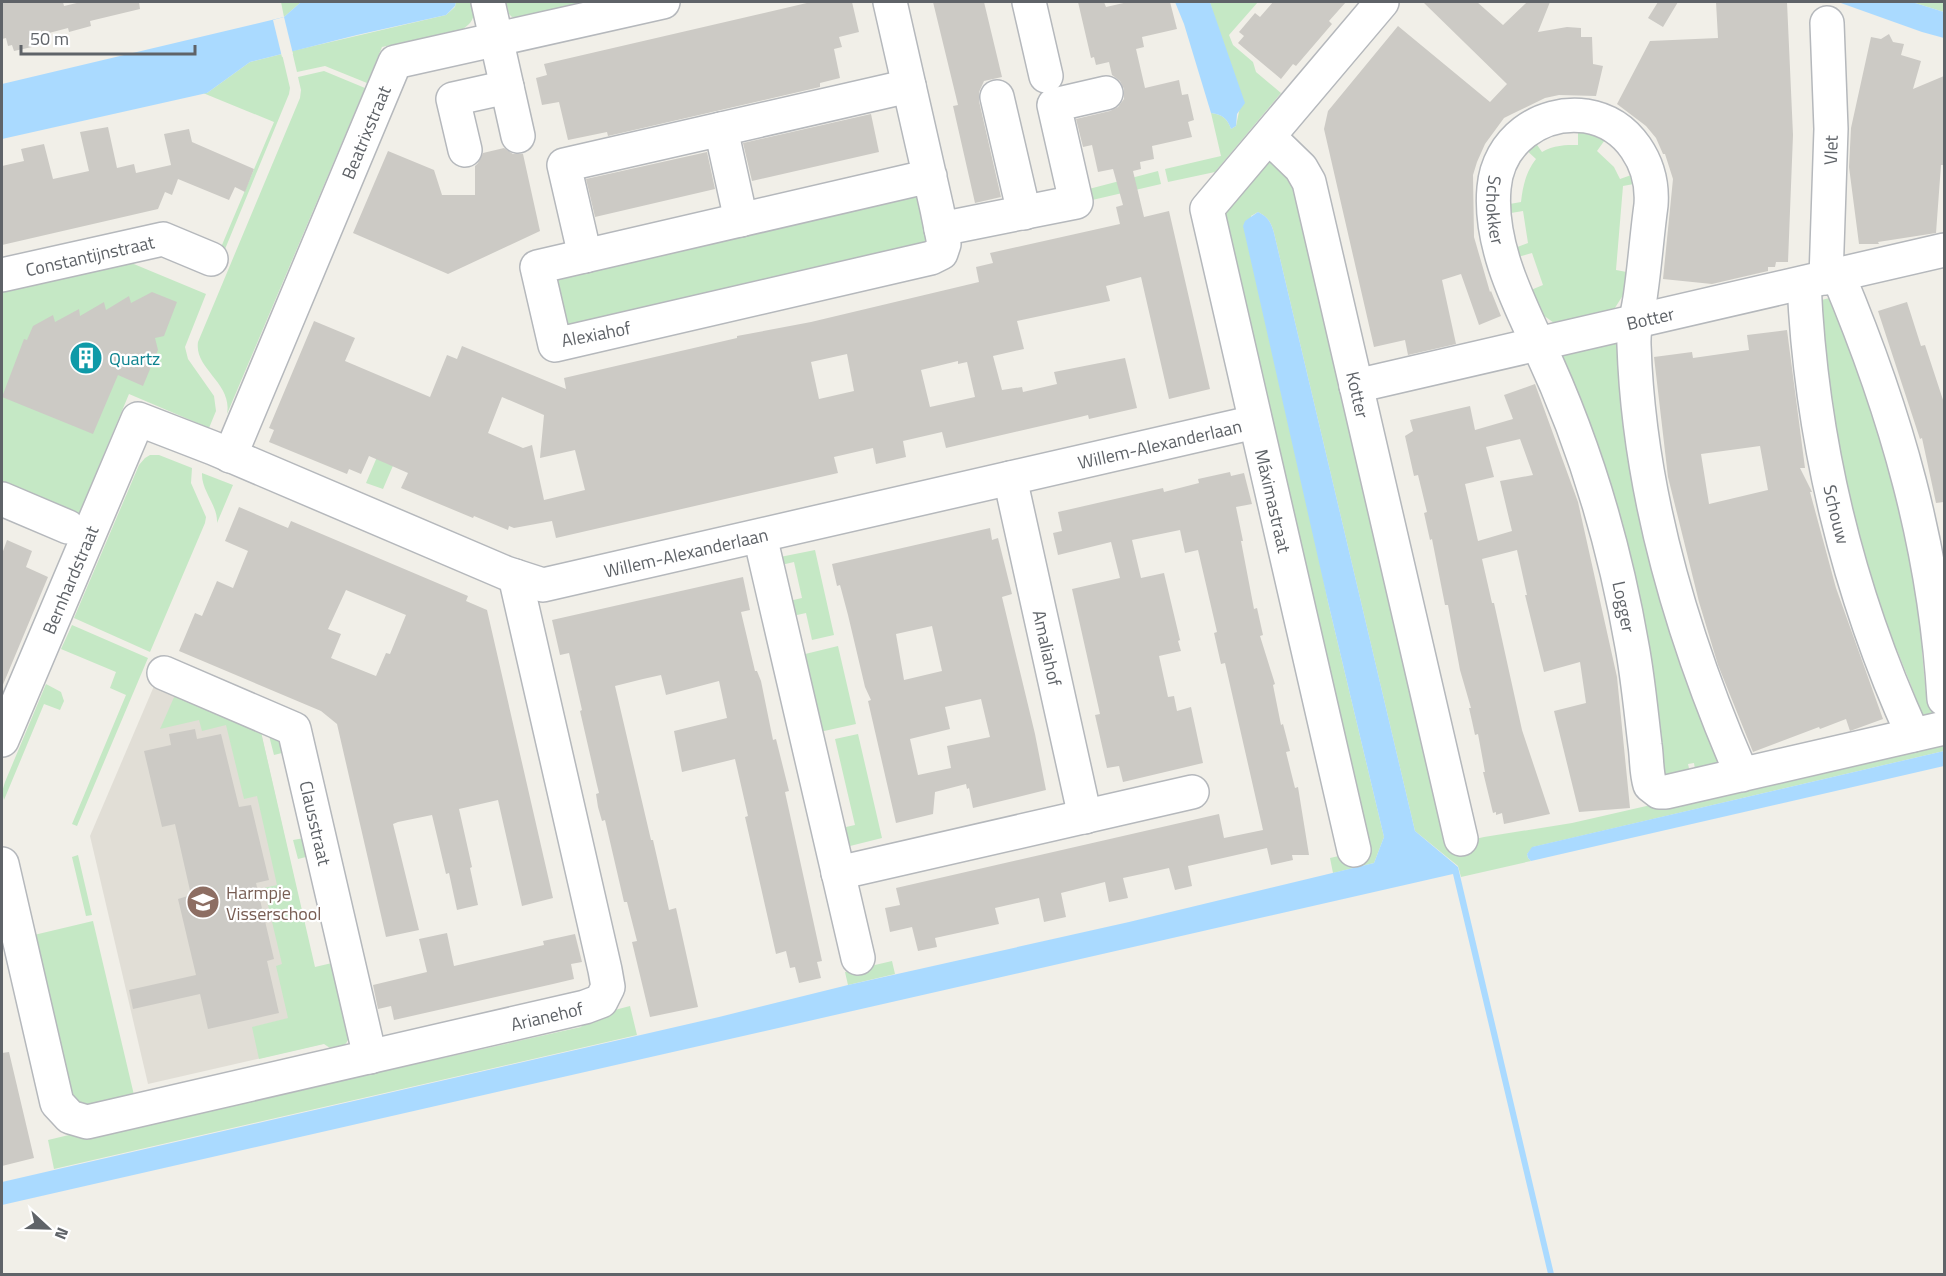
<svg xmlns="http://www.w3.org/2000/svg" width="1946" height="1276" font-family="'Titillium Web',sans-serif">
  <style>
    .education { fill: #e1ded6 }
    .green { fill: #c5e8c5 }
    .water { fill: #aadaff }
    .pier { fill: #f1efe8 }
    .building { fill: #cccac5; fill-rule: evenodd }
    .lines { fill: none; stroke-linecap: round; stroke-linejoin: round }
    .minor-casing { stroke: #b5b8bc; stroke-width: 36 }
    .minor { stroke: #fff; stroke-width: 33 }
    .labels { text-anchor: middle; dominant-baseline: central; stroke-width: 4.5; stroke-linejoin: round; paint-order: stroke }
    .street-label { font-size: 18px; fill: #5f6368; stroke: #fff }
    .culture-label { font-size: 18px; fill: #0d838f; stroke: #fff; text-anchor: start }
    .education-label { font-size: 18px; fill: #785e54; stroke: #fff; text-anchor: start }
  </style>
  <rect width="100%" height="100%" fill="#f1efe8"/>
  <!-- education -->
  <path class="education" d="M154 686 261 732 331 1042 148 1084 90 836Z"/>
  <!-- green -->
  <path class="green" d="M281 2H301L284 17Z
    M456 2H473C475 14 475 21 463 29L382 47 367 83 325 66 297 72 292 51 446 15 455 7Z
    M506 2H623L523 18 512 17 509 14Z
    M1210 2H1258L1229 35 1233 45 1253 62 1256 72 1281 93 1215 172 1168 182 1165 169 1221 156 1211 113C1223 115 1227 118 1231 129L1236 126 1240 107Z
    M1912 2H1944V12Z
    M282 54 290 88 289 94 223 254 219 252 274 122 203 93H207L250 62Z
    M324 71 365 88 227 414C233 383 194 369 198 342L300 98 301 90 298 77Z
    M1578 127 1607 137 1597 151 1614 167 1620 179 1637 173 1639 183 1623 186 1616 270 1632 273 1625 292 1613 311 1554 323 1543 315 1539 318 1526 292 1543 285 1532 253 1514 258 1512 249 1528 243 1523 211 1505 214 1504 205 1521 202C1523 185 1526 172 1536 159L1523 147 1533 139 1542 152C1553 145 1566 145 1578 145Z
    M1272 161 1300 186 1453 844 1484 837 1572 823 1944 738V751L1533 847 1527 854 1528 858 1531 861 1461 877 1458 866 1415 831 1274 233C1271 222 1268 217 1258 212L1251 216 1328 602 1384 837 1374 863 1333 873 1330 858 1365 850 1220 220 1262 163Z
    M1158 171 1161 184 1088 201 1085 190Z
    M921 193 930 245 566 329 553 278Z
    M129 262 206 294 185 347 188 359 214 396 216 411 209 428 129 394 76 521 2 489V294L3 291Z
    M1837 296C1846 342 1864 384 1877 428 1892 475 1902 523 1912 571L1921 578 1924 652H1922L1927 703 1936 710V715L1921 722 1914 699 1916 698 1897 650H1895C1875 593 1859 535 1845 477L1836 471 1814 302Z
    M1617 335 1674 643 1716 756 1726 760 1696 776 1694 763 1688 764 1691 777 1663 784 1555 351Z
    M405 391 422 398 383 489 366 483Z
    M150 455H159L192 468 191 483 206 517 205 523 150 652 74 618 139 465 145 458Z
    M202 473 233 485 217 523C218 505 201 491 202 473Z
    M815 550 834 635 812 640 806 613 788 617 785 602 802 598 794 562 777 566 775 558Z
    M72 625 148 658 77 826 72 824 126 695 110 688 116 672 61 649Z
    M838 646 856 724 815 733 797 656Z
    M46 684 61 692 64 701 60 710 44 704 4 800 2 792 5 782Z
    M175 695 261 732 315 967 332 963 349 1036C347 1046 342 1047 333 1050L324 1044 259 1059 252 1027 288 1018 276 966 282 964 264 888 277 885 257 796 244 799 226 725 202 731 199 720 160 729Z
    M267 728 290 751 274 755Z
    M858 734 882 838 842 848 837 829 855 825 835 739Z
    M310 837 314 855 298 859 293 840Z
    M78 855 92 915 86 916 72 857Z
    M93 921 134 1095 86 1106 75 1101 70 1092 34 935Z
    M892 961 895 974 848 985 845 972Z
    M630 1006 637 1035 54 1169 48 1140 161 1113 171 1120 330 1084 337 1074 387 1062 398 1068 581 1027 588 1017Z"/>
  <!-- water -->
  <path class="water" d="M301 2H456L455 6 446 15 357 35 250 62 207 93 2 139V84L284 17Z
    M1175 2H1210L1245 103 1237 114 1236 126 1231 129C1227 118 1223 115 1211 113L1184 24Z
    M1838 2H1912L1944 12V38L1922 32Z
    M1258 212C1268 217 1271 222 1274 233L1415 831 1458 867 1554 1274H1548L1453 874 2 1205V1182L719 1017 848 985 1129 922 1374 863 1384 837 1328 602 1243 226 1245 221Z
    M1944 751V766L1531 861 1528 858 1527 854 1532 847Z"/>
  <!-- pier -->
  <path class="pier" d="M284 17 293 54 282 57 273 20Z"/>
  <!-- building -->
  <path class="building" d="M2 2H63L64 6 81 2H139L140 9 90 21 91 26 69 32 68 28 30 38 32 47 14 51 12 45 8 46 6 38 2 39Z
    M811 2H852L859 32 839 37 842 47 834 49 840 78 820 83V87L608 136 607 132 568 140 559 102 542 105 536 78 547 75 544 64Z
    M933 2H984L1002 77 984 81 979 92V101L1001 197 975 203 953 106 958 105Z
    M1078 2H1104L1106 7 1128 2H1170L1177 29 1142 37 1144 47 1136 49 1145 88 1179 80 1182 95 1188 94 1194 120 1188 122 1192 137 1152 146 1154 159 1140 162 1141 169 1133 171 1144 217 1169 211 1210 389 1169 399 1141 277 1106 286 1110 301 1017 321 1024 349 993 356 1002 390 1022 387 1023 392 1057 384 1054 372 1125 358 1137 408 1089 419 1088 415 1080 417 946 448 942 432 903 441 906 457 876 464 873 448 834 457 838 473 556 538 552 521 514 528 509 526 508 530 474 516 473 518 401 488 408 473 369 456 361 474 349 469 347 474 269 442 274 430 269 428 314 321 355 338 345 361 430 397 447 355 457 359 462 346 566 389 564 378 737 338V336L811 322 979 282 976 267 993 263 990 253 1120 224 1116 207 1123 205 1113 169 1098 172 1092 145 1083 147 1076 119 1110 111 1118 107 1124 99V89L1120 81 1112 75 1109 62 1096 65 1094 57 1091 58ZM847 354 854 391 819 399 811 362ZM958 361V364L967 362 975 397 930 407 921 370ZM502 397 544 415 540 458 575 450 585 490 544 500 532 445 523 448 488 433Z
    M1273 2H1346L1329 21 1332 24 1296 66 1293 64 1281 79 1238 43 1244 36 1239 32 1255 13 1260 17Z
    M1423 2H1477L1503 25 1527 2H1550L1538 32 1567 27 1581 28V37H1592L1593 64 1603 66 1596 96 1559 95 1545 98 1512 114 1504 118 1485 144 1477 162 1473 175 1474 237 1490 292 1491 291 1501 316 1479 325 1461 274 1442 280 1456 344 1408 355 1405 340 1374 347 1324 129 1328 111 1398 26 1490 102 1507 84Z
    M1658 2H1678L1663 27 1648 18Z
    M1716 2H1787L1793 135 1788 262H1776L1775 267H1768V271L1712 284 1663 279 1673 179 1665 154H1663L1656 138 1646 126 1617 104 1650 41 1718 38Z
    M1889 34 1893 42 1904 44 1901 55 1921 61 1913 89 1944 76V165H1941L1936 233 1878 242 1879 244H1859L1849 167 1851 128 1871 37 1881 39Z
    M871 114 879 152 752 181 743 143Z
    M108 127 117 168 134 164 136 173 171 165 164 134 189 129 192 142 254 169 245 192 235 187 229 200 178 179 172 195 165 192 158 209 2 245V166L24 161 21 149 44 144 53 179 89 171 80 132Z
    M504 148 513 154H523L540 231 448 274 353 233 388 151 434 170 442 195H475V166L478 163 483 153Z
    M707 152 715 189 595 217 586 179Z
    M152 292 177 302 164 336 155 338 158 350 143 386 118 375 93 434 2 397 24 339 27 340 33 326 53 315 55 322 79 309 80 316 104 302 106 310 129 296 131 303Z
    M1907 302 1921 346 1925 345 1944 403V502L1936 503 1922 438 1920 439 1878 311Z
    M1787 330 1805 468H1800L1812 492H1810L1836 588 1883 719 1850 731 1846 719 1820 729 1819 727 1753 752 1718 665 1699 602 1668 477 1654 357 1692 352 1693 358 1749 350 1747 335ZM1760 446 1768 490 1709 504 1701 454Z
    M1535 384 1578 502 1617 677 1630 808 1579 812 1554 711 1586 703 1580 662 1544 672 1525 595H1527L1517 550 1482 559 1492 603H1494L1522 730 1550 814 1504 824 1502 813 1496 815V812L1493 813 1483 772H1485L1478 734 1475 735 1472 721 1469 708H1471L1460 670 1448 605H1445L1432 539 1430 540 1424 513 1427 512 1418 475 1414 476 1405 436 1413 431 1410 420 1470 406 1475 430 1513 419 1504 395ZM1520 439 1533 475 1500 481 1512 531 1478 541 1465 484 1494 477 1486 447Z
    M1230 472 1231 476 1244 473 1252 504 1236 507 1243 541H1241L1254 609 1257 608 1263 635 1260 636 1275 684 1273 685 1281 725 1283 724 1290 751 1286 752 1295 788 1298 787 1309 855H1292L1293 860 1271 865 1267 848 1188 866 1192 886 1175 890 1169 868 1151 872 1123 878 1128 898 1109 902 1105 882 1061 893 1066 917 1044 922 1039 898 995 908 999 924 935 938 937 947 918 951 912 927 890 932 885 908 900 905 896 888 1219 814 1224 838 1263 830 1225 663 1221 664 1214 633 1217 632 1198 550 1185 553 1180 530 1132 540 1141 578 1164 573 1180 640 1178 641 1181 651 1159 656 1168 697 1174 696 1177 711 1191 707 1203 763 1123 782 1119 766 1107 768 1095 715 1100 714 1072 589 1120 578 1111 542 1058 555 1053 533 1062 531 1058 512 1163 488 1164 492 1199 483 1198 479Z
    M239 507 288 528 291 521 468 596 466 601 487 610 553 898 522 906 498 800 459 809 472 867 470 868 478 905 457 910 449 873 446 874 432 815 398 822 393 824 419 930 386 937 337 724 321 711 179 651 195 613 202 616 217 581 233 588 248 551 225 541ZM346 590 406 615 390 654 386 653 376 676 331 658 341 634 328 629Z
    M990 528 992 540 998 538 1012 594 1002 597 1035 734 1046 790 973 808 969 788 967 789 966 784 935 792 933 814 896 823 868 701 871 700 865 687 848 615 840 585 837 586 832 564ZM932 626 942 671 904 680 896 634ZM981 699 990 737 947 746 951 768 918 775 910 739 950 729 945 707Z
    M7 540 32 551 26 567 48 577 2 687V554Z
    M743 577 750 610 741 612 755 671H757L761 681 773 740 776 739 789 791 785 792 822 961 817 962 821 978 799 983 795 967 790 968 786 951 776 954 745 817 748 816 735 759 682 772 674 731 727 718 719 681 666 695 661 675 643 679 615 686 651 840H653L669 910 676 908 698 1007 650 1017 632 942 637 941 627 902H624L605 820 602 821 598 807 596 794 599 793 597 785 580 711 582 710 569 653 560 655 552 620Z
    M195 729 197 739 221 734 239 807 251 805 269 880 256 883 274 959 267 961 279 1013 208 1029 200 994 133 1009 129 990 196 975 178 899 191 895 175 824 162 827 144 751 171 745 169 734Z
    M447 933 454 966 544 945 543 941 575 934 582 962 571 964 574 979 553 984 394 1020 391 1006 378 1009 373 985 427 972 419 939Z
    M9 1052 34 1158 2 1166V1053Z"/>
  <g class="lines">
    <!-- minor casing -->
    <g class="minor-casing">
      <g id="minor">
        <path d="M488 2 518 136"/>
        <path d="M890 2 937 209 944 244 941 253 931 258 555 345 537 267 930 176"/>
        <path d="M1029 2 1046 76"/>
        <path d="M997 97 1024 213"/>
        <path d="M721 129 741 220"/>
        <path id="s1" d="M1269 137 1301 168 1309 182 1461 839"/>
        <path d="M465 150 453 99 507 87"/>
        <path d="M941 229 1076 202 1054 105 1106 93"/>
        <path d="M585 256 564 165 909 86"/>
        <path id="s2" d="M2 275 163 239 211 259"/>
        <path d="M1838 275C1896 413 1935 548 1944 699"/>
        <path id="s3" d="M1826 278 1831 129 1827 23"/>
        <path id="s4" d="M1804 283C1811 439 1848 593 1913 735"/>
        <path id="s5" d="M1356 386 1944 250"/>
        <path id="s6" d="M230 456 395 62 663 2"/>
        <path id="s7" d="M1010 478 1085 817"/>
        <path d="M2 499 68 527"/>
        <path d="M760 536 858 958"/>
        <path id="s8" d="M164 673 294 729 370 1057"/>
        <path id="s9" d="M2 740 138 419 213 448 506 573 543 585 1255 422"/>
        <path id="s10" d="M1742 775C1683 640 1639 494 1634 345 1633 327 1639 309 1641 291 1645 263 1647 234 1651 205 1654 164 1629 123 1586 116 1540 110 1498 141 1494 188 1489 242 1516 297 1538 344 1583 439 1614 542 1632 646 1638 678 1641 712 1645 745 1647 758 1646 772 1650 785L1659 792H1666C1759 771 1852 750 1944 728"/>
        <path d="M1354 850 1207 209 1382 2"/>
        <path id="s11" d="M2 864 57 1103 70 1117 87 1122 585 1007 601 1001 608 987 605 970 515 576"/>
        <path d="M838 873 1192 792"/>
      </g>
    </g>
    <!-- minor -->
    <use href="#minor" class="minor"/>
  </g>
  <!-- icons -->
  <defs>
    <g id="building-disc" transform="scale(1.725)"><circle r="9.5" fill="#0f9aa8" stroke="#fff"/><path d="M-4-6H4V6H1V3H-1V6H-4ZM-2.5-4.3h1.7v1.8h-1.7ZM.8-4.3h1.7v1.8H.8ZM-2.5-1h1.7V.8h-1.7ZM.8-1h1.7V.8H.8Z" fill="#fff"/></g>
    <g id="school-disc" transform="scale(1.725)"><circle r="9.5" fill="#8d6e63" stroke="#fff"/><path d="M0-5L7-2L0 1L-7-2ZM-4 1L0 2.5L4 1V4Q0 6-4 4Z" fill="#fff"/></g>
  </defs>
  <g fill-rule="evenodd">
    <use href="#building-disc" x="86" y="358"/>
    <use href="#school-disc" x="203" y="902"/>
  </g>
  <g class="labels">
    <!-- street labels -->
    <g class="street-label">
      <text stroke="none"><textPath href="#s6" startOffset="351">Beatrixstraat</textPath></text>
      <text stroke="none"><textPath href="#s3" startOffset="128">Vlet</textPath></text>
      <text stroke="none"><textPath href="#s10" startOffset="861">Schokker</textPath></text>
      <text stroke="none"><textPath href="#s2" startOffset="90">Constantijnstraat</textPath></text>
      <text stroke="none"><textPath href="#s5" startOffset="302">Botter</textPath></text>
      <text transform="translate(596 334) rotate(-11)">Alexiahof</text>
      <text stroke="none"><textPath href="#s1" startOffset="279">Kotter</textPath></text>
      <text stroke="none"><textPath href="#s9" startOffset="1419">Willem-Alexanderlaan</textPath></text>
      <text transform="translate(1273 501) rotate(77)">Máximastraat</text>
      <text stroke="none"><textPath href="#s4" startOffset="234">Schouw</textPath></text>
      <text stroke="none"><textPath href="#s9" startOffset="933">Willem-Alexanderlaan</textPath></text>
      <text stroke="none"><textPath href="#s9" startOffset="174">Bernhardstraat</textPath></text>
      <text stroke="none"><textPath href="#s10" startOffset="1280">Logger</textPath></text>
      <text stroke="none"><textPath href="#s7" startOffset="174">Amaliahof</textPath></text>
      <text stroke="none"><textPath href="#s8" startOffset="238">Clausstraat</textPath></text>
      <text stroke="none"><textPath href="#s11" startOffset="754">Arianehof</textPath></text>
    </g>
    <!-- culture labels -->
    <g class="culture-label">
      <text x="109" y="358">Quartz</text>
    </g>
    <!-- education labels -->
    <g class="education-label">
      <text x="226" y="892">Harmpje<tspan x="226" dy="21">Visserschool</tspan></text>
    </g>
  </g>
  <!-- border -->
  <rect width="1946" height="1276" fill="none" stroke="#5f6368" stroke-width="6"/>
  <!-- north arrow -->
  <g transform="translate(48 1228) rotate(112)" stroke="#ffffff" stroke-width="4.5" paint-order="stroke">
  <path d="M0-4.5L10 22L0 15L-10 22Z" fill="#5f6368"/>
  <text y="-9" font-size="16" font-weight="bold" text-anchor="middle" fill="#5f6368">N</text>
  </g>
  <!-- scale -->
  <path d="M21 45v9h174v-9" fill="none" stroke="#5f6368" stroke-width="3"/>
  <text x="30" y="45" font-size="18" fill="#5f6368" stroke="#ffffff" stroke-width="4.5" paint-order="stroke">50 m</text>
</svg>
